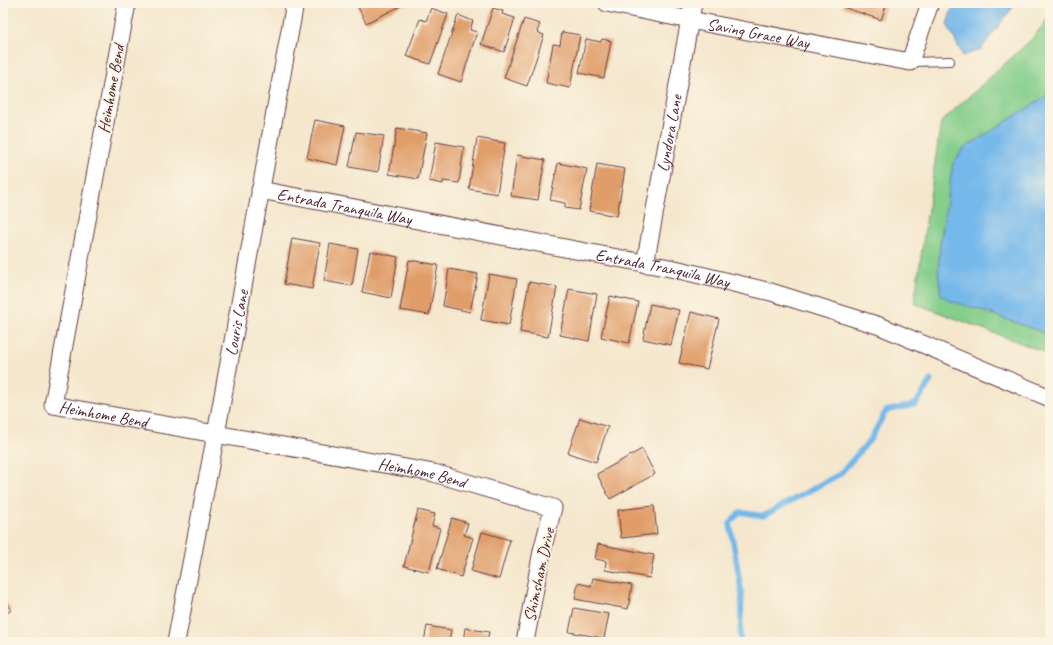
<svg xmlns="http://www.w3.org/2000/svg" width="1053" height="645" font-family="Caveat,sans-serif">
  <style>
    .green { fill: #85ce8b; stroke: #68765b }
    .water { fill: #74b8ea; stroke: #5f6c8a }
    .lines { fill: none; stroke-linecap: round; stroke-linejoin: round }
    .stream { stroke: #74b8ea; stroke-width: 5.5 }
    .building { fill: #e09d69 }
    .lane-casing { stroke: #643d43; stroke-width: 10 }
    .street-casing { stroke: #643d43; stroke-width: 19 }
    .lane { stroke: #fff; stroke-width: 8 }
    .street { stroke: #fff; stroke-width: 17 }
    .labels { text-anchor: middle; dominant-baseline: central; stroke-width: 4; stroke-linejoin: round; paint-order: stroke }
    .street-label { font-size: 17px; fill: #4a1f2b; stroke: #fcf5e5 }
  </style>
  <rect width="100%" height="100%" fill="#fcf5e5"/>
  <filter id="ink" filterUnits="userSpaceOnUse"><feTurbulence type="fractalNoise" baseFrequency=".025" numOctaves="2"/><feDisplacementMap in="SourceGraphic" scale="8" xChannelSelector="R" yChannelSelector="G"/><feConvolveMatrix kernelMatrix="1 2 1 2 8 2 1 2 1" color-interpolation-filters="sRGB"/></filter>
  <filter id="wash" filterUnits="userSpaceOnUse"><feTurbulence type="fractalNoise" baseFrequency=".012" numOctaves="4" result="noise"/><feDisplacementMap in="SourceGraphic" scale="16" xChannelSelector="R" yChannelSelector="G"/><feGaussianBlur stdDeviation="0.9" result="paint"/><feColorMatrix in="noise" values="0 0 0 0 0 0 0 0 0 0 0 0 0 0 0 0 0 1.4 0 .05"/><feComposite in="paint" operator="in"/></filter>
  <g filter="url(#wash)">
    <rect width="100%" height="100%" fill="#f4e7cd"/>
    <!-- green -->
    <path class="green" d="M1050 16V354L914 303 941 122 1032 39Z"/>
    <!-- water -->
    <path class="water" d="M954 3H1016L981 49 963 56 947 24Z
      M1050 94V335L983 311 951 301 941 295 938 272 940 244 953 164 963 149 1035 103Z"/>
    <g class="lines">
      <!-- stream -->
      <path class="stream" d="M740 642 742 595 730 523 740 512 763 516 840 474 870 440 886 411 916 404 931 380"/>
    </g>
    <g id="blocks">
      <!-- building -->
      <path class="building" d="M356 3H407L366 23Z
        M844 3H887L881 20 843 7Z
        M431 8 448 14 430 64 406 56 420 19 426 21Z
        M493 8 503 11 502 14 515 18 504 52 481 44Z
        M458 15 473 21 470 30 477 32 461 82 438 74Z
        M524 19 540 24 537 32 544 35 527 86 504 78Z
        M562 32 580 35 570 88 546 83 553 44 560 45Z
        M586 39 601 42 602 39 611 41 604 78 579 73Z
        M315 120 345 126 337 165 307 158Z
        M397 128 427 133 418 179 389 174Z
        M356 132 384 136 378 172 349 167Z
        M477 138 505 143 497 194 469 189Z
        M436 142 464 147 459 183 443 181V184L429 181Z
        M517 155 545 160 538 200 511 196Z
        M558 163 587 169 579 210 565 208V203L550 200Z
        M597 164 625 169 617 216 589 211Z
        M292 238 320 243 312 289 284 284Z
        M330 244 358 249 352 286 324 281Z
        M370 251 398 257 391 298 362 292Z
        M409 260 438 265 429 315 400 310Z
        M449 269 478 274 470 312 443 306Z
        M489 274 517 279 509 325 481 320Z
        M529 282 557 287 548 337 520 332Z
        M569 289 597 294 589 341 560 335Z
        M610 296 638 302 629 343 601 337Z
        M650 304 679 310 671 345 643 339Z
        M691 312 719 319 707 369 679 363Z
        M580 418 608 427 596 462 568 453Z
        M642 449 655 474 610 499 597 474Z
        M654 506 657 534 621 538 618 510Z
        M418 510 435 514 432 526 440 528 429 572 404 566Z
        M452 518 468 523 464 535 473 538 461 577 437 569Z
        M482 532 510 540 499 579 471 571Z
        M598 544 654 555 650 578 605 570 606 561 595 559Z
        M593 578 632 585 628 609 575 599 578 583 591 586Z
        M3 597 11 610 3 616Z
        M574 608 609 614 604 638 569 632Z
        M427 626 451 630 449 642H424Z
        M465 628 489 632 487 642H463Z"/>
    </g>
  </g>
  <g filter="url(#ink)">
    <use href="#blocks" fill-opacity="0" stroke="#643d43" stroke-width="1"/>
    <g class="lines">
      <!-- lane casing -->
      <g class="lane-casing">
        <path id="lane" d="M910 62 950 61"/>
      </g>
      <!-- street casing -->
      <g class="street-casing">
        <g id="street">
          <path id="s1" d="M127 3 53 405 434 473 553 508 542 551 525 642"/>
          <path id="s2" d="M607 3 690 20 910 62 930 3"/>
          <path id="s3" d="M260 190 675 269 771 292 880 326 1050 398"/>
          <path id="s4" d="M645 264 693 3"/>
          <path id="s5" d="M176 642 216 434 295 3"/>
        </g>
      </g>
      <!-- lane -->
      <use href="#lane" class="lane"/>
      <!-- street -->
      <use href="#street" class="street"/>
    </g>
  </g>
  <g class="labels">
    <!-- street labels -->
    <g class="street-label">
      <text stroke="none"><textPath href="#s2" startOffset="154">Saving Grace Way</textPath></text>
      <text transform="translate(111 89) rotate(-80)">Heimhome Bend</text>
      <text stroke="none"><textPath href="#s4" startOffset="133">Lyndora Lane</textPath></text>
      <text stroke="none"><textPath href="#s3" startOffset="86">Entrada Tranquila Way</textPath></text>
      <text stroke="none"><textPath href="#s3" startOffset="410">Entrada Tranquila Way</textPath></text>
      <text stroke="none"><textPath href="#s5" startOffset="325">Louris Lane</textPath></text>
      <text stroke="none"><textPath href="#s1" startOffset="460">Heimhome Bend</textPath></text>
      <text stroke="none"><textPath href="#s1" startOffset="784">Heimhome Bend</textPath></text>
      <text transform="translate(539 575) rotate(-78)">Shimsham Drive</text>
    </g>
  </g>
  <!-- margin -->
  <rect width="1053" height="645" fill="none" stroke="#fcf5e5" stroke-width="16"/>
</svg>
